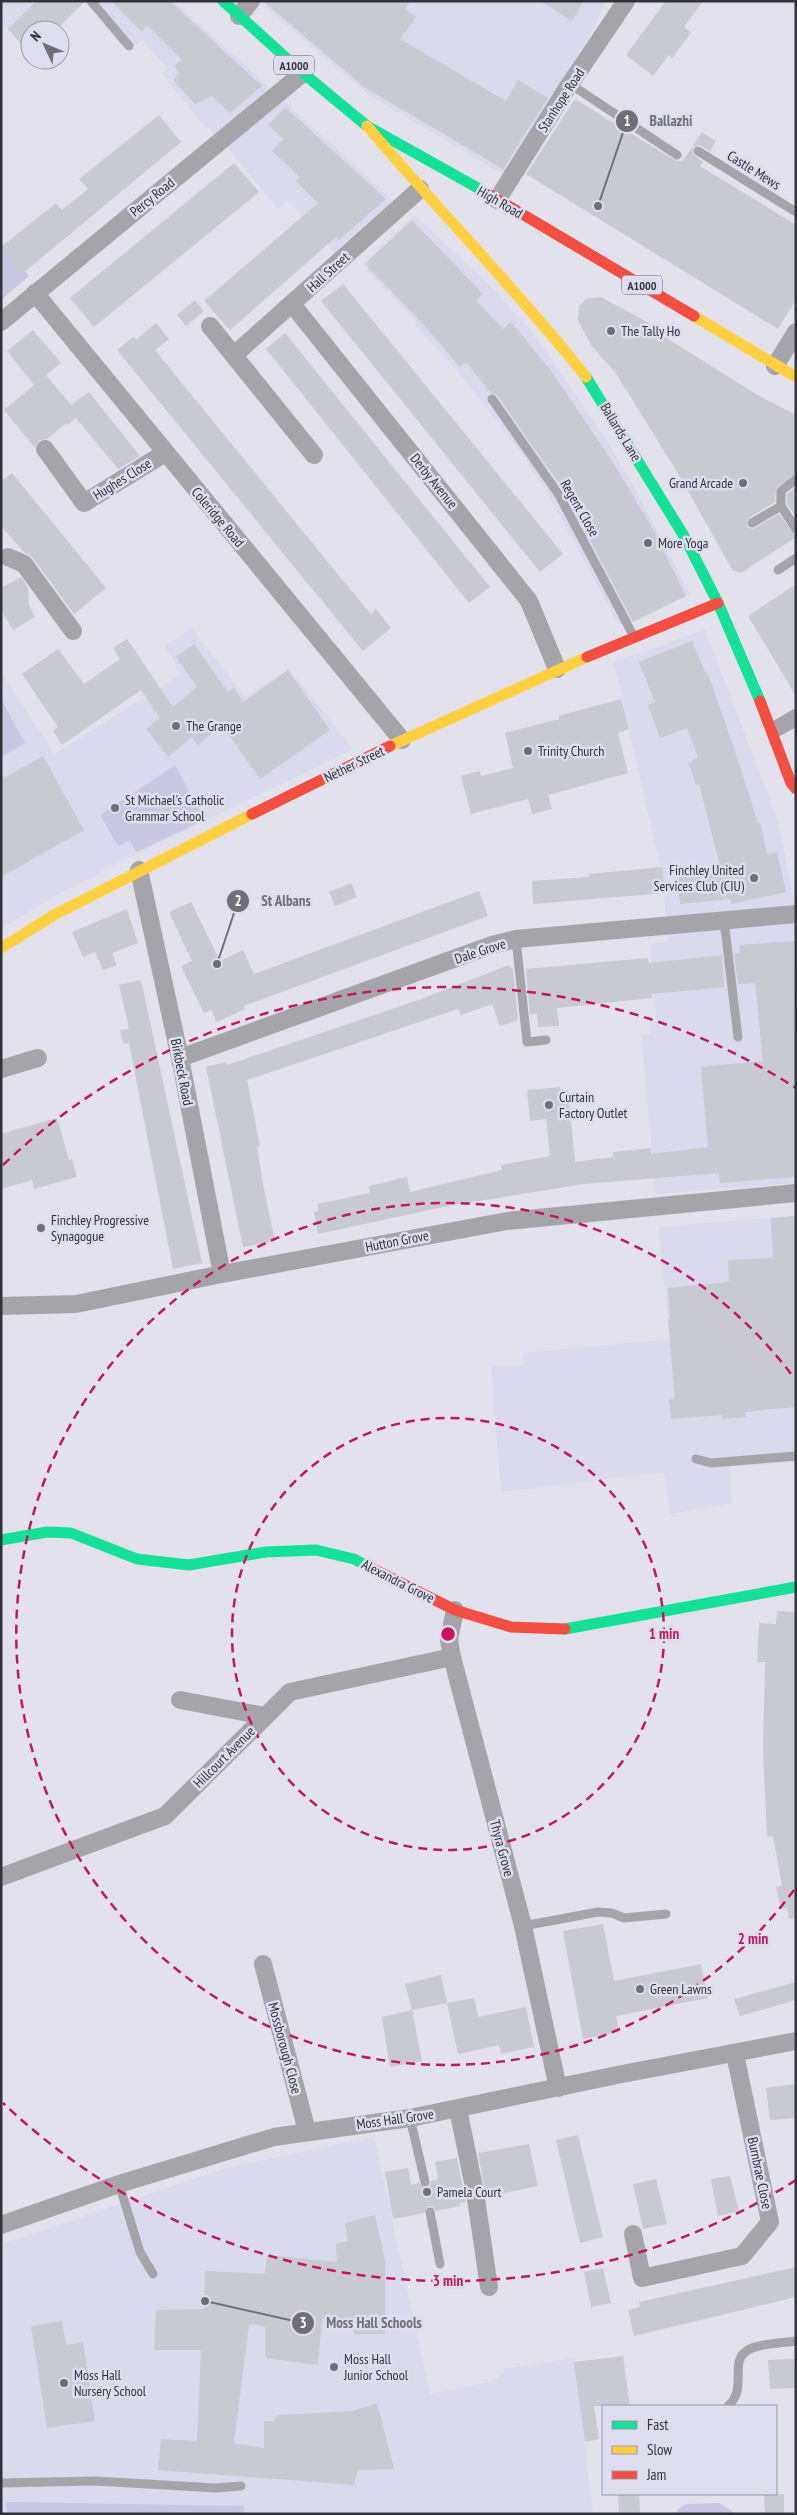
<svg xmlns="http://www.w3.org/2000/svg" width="797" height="2515" font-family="'PT Sans Narrow',sans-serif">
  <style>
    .built { fill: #dad9ed }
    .green { fill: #c8c6e3 }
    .building { fill: #c9c9d1 }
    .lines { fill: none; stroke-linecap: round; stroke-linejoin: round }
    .lane { stroke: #a5a5a9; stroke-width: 9 }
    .street { stroke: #a5a5a9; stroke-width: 18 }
    .fast { stroke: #16e098; stroke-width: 11 }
    .slow { stroke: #ffcf43; stroke-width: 11 }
    .jam { stroke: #f24e42; stroke-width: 11 }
    .ring { fill: none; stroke: #c2185b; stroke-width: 2.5; stroke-dasharray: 9 6 }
    .poi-dot { fill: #706f78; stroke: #deddf0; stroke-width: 2 }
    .labels { text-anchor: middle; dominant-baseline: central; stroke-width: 5; stroke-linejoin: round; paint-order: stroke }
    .shield { fill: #deddf0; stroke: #666571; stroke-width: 1 }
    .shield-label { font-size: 12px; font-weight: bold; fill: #32323a }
    .street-label { font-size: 14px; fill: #32323a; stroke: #deddf0 }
    .poi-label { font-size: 14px; fill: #32323a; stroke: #deddf0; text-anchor: start }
    .centre { fill: #c2185b; stroke: #deddf0; stroke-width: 2.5 }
    .ring-label { font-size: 15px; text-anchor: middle; font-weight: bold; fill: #c2185b; stroke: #deddf0; stroke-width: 5; stroke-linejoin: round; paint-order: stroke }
    .leader { fill: none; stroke: #706f78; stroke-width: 2 }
    .callout-dot { fill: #706f78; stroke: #deddf0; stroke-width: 2 }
    .mark-label { font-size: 15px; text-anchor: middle; font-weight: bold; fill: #fff }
    .callout-label { font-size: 15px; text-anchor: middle; font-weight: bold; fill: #706f78; stroke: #deddf0; stroke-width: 5; stroke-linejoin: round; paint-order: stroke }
  </style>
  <rect width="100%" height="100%" fill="#e2e1ec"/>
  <!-- built -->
  <path class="built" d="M1 1H86L56 30H30V54L1 20Z
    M94 1H174L393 200 334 252 288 200 278 209 210 127 207 129 161 73 167 68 142 40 134 47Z
    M266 1H606L589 37 504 175 369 95 263 5Z
    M415 215 489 285 530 329 606 439 634 487 690 594 619 625 545 488 514 443 457 370 415 326 417 323 362 264Z
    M192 628 245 697 289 669 353 749 118 863 53 897 1 929V672L55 754 181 674 165 646Z
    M705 630 778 821 796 911V1183L656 1194 641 1035 650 1034 649 1022 657 1021 650 944 668 942 663 879 614 662Z
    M796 1216V1462L730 1467 732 1503 670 1514 664 1472 501 1492 491 1367 524 1365 523 1353 670 1339 658 1227Z
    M374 2137 430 2394 494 2381 504 2373 503 2369 574 2358 593 2514H1V2244L230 2167Z"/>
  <!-- green -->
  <path class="green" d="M1 242 29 276 1 300Z
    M1 699 25 743 1 757Z
    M175 765 204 820 136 852 130 841 118 846 100 815Z
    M6 2502 244 2506V2514H7Z
    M719 2503 736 2514H676L677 2510 686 2504Z"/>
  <!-- building -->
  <path class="building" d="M36 1H85L56 30H30V54L8 29Z
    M111 1H170L262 86 230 113 212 96 195 104 173 80 180 73 174 66 182 60 148 26 141 31Z
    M263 1H411L405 9 416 17 400 39 506 101 518 80 548 98 503 169 364 87Z
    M540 1H584L572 21Z
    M666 1H703L684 27 691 33 672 58 669 55 653 76 626 55Z
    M575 99 676 161H683L702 132 716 141 710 151 699 145 693 147V154L703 162 700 166 796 225V300L778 329 526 174Z
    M285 107 386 199 339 240 336 237 230 330 204 301 318 203 296 181 300 177 272 151 283 139 268 125Z
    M159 115 181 142 22 274 1 247 56 203 62 210 88 189 79 179Z
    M234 163 259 192 94 327 70 298Z
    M412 220 483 294 476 300 503 329 511 322 549 368 609 456 652 527 686 596 633 622 565 492 497 395 491 393 466 362 460 367 422 323 365 264Z
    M343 284 563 554 540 572 321 301Z
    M601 297 649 323 660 334 756 394 796 415V473L776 488 775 502 749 518 746 523 747 527 753 529 779 514 796 537 741 573 733 571 679 475 615 372 591 345 578 320 579 306 586 299Z
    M195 300 204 311 186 326 177 315Z
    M156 323 169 339 155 350 340 577 371 614 376 609 391 628 363 651 117 350 133 337 136 340Z
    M33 330 61 363 46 375 71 405 89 392 140 456 118 469 76 418 67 425 66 423 47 439 39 440 35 448 4 410 34 385 7 351Z
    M285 333 490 587 469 603 266 349Z
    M12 473 106 588 74 614 33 558 24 552 1 526V481Z
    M796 487V517L787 504V494Z
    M21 577 28 588 29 606 35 617 13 630 1 610V588Z
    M796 584V696L748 616Z
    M127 639 173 707 197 687 176 657 194 644 228 692 234 688 243 702 288 670 330 730 260 779 222 725 198 745 192 737 168 757 146 729 160 718 141 690 62 745 53 731 58 727 22 674 58 649 84 684 120 659 113 648Z
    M692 641 706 674H708L733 745 758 823H760L767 854 777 852 786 892 731 904 730 899 680 904 677 878 722 873 699 784 696 785 689 763 698 757 687 728 660 738 648 705 655 702 639 662Z
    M621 699 629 729 618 733 628 773 548 795 552 809 532 814 528 799 471 814 461 776 480 771 481 776 513 768 505 733 559 719 558 716Z
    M43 756 84 830 1 877V780Z
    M662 867 665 893 533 904 532 881 589 877V874Z
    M351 883 357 897 335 906 329 892Z
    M479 891 488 916 244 1006 245 1009 217 1022 211 1010 204 1013 181 966 192 961 169 912 191 902 220 961 243 950 254 974Z
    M127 909 138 943 112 953 117 965 103 970 95 952 83 957 72 932Z
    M794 941 796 1177 720 1183 719 1173 584 1184 448 1206 318 1234 314 1212 319 1211 317 1204 370 1193 369 1186 407 1177 410 1192 502 1170 501 1165 550 1156 546 1119 530 1121 527 1090 560 1087 561 1091 568 1090 575 1162 613 1157V1152L651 1148V1154L708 1147 701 1067 763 1061 755 983 738 984 734 954 740 953 739 945Z
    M722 955 724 987 652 994V998L557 1008 559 1026 538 1027 537 1013 530 1015 526 969 648 958 649 963Z
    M509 965 513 970 518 1020 500 1026 492 1004 461 1015 458 1009 247 1080 260 1146 257 1147 263 1184 275 1241 243 1247 206 1067 226 1062 227 1065 310 1037 421 999Z
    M141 980 202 1263 173 1269 129 1043 123 1044 120 1030 129 1029 119 985Z
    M57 1118 69 1160 72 1159 77 1177 34 1189 32 1180 1 1189V1134Z
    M796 1216V1407L745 1412 746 1417 722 1419V1415L671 1419 669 1399H675L668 1319H670L668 1288 729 1282 728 1260 773 1258 771 1218Z
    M777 1611 796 1612V1918L789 1919 787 1908 781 1909 776 1887 782 1886 773 1836 767 1837 763 1751 765 1662H757L759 1623 776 1624Z
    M603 1924 614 1981 701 1964 708 1998 616 2016 619 2032 583 2039 563 1931Z
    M441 1975 447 2003 412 2010 405 1984Z
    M796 1982V2000L740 2016 734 1999Z
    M474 1998 478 2017 526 2007 534 2047 501 2054 499 2045 458 2054 447 2003Z
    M412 2010 422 2061 390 2067 382 2017Z
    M796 2084V2118L770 2120 766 2088Z
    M578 2135 603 2237 580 2243 556 2140Z
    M529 2144 538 2186 486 2197 478 2153Z
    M457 2158 466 2202 460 2203V2206L436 2211 432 2206H428L424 2213 393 2219 385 2172 408 2168 411 2185 419 2183 426 2188 430 2186 431 2181 438 2179 435 2162Z
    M730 2176 739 2211 718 2216 711 2179Z
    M656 2179 667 2224 643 2229 633 2184Z
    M375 2215 385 2260V2334H354L353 2324 322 2318 318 2365 265 2358V2326L249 2324 234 2443 264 2448V2421H273L279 2415 352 2411 377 2403 394 2469 358 2470 354 2485 158 2470 161 2439 197 2441 201 2350H154L156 2310 204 2309 205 2271 265 2274 267 2255 337 2262 336 2244 348 2241 345 2223Z
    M796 2267V2297L634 2336 628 2310 640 2307 639 2302Z
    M603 2268 611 2303 591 2307 584 2272Z
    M62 2321 66 2345 83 2342 95 2421 47 2428 31 2326Z
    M623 2356 630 2406H594L599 2439 585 2442 574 2362Z
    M794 2359 796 2388 770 2389 768 2360Z
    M618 2494H639L640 2514H619Z
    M764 2494H784V2514H765Z"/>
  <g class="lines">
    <!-- lane -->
    <path class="lane" d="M91 1 129 46
      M570 84 677 155
      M698 151 796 212
      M492 399 559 495 633 635
      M781 506 796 529
      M752 523 781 506V491L796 479
      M778 570 796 558
      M772 727 796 713
      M776 733 796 722
      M724 920 738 1037
      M516 939 527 1042 546 1040
      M696 1459 711 1463 796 1456
      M523 1926 598 1912 612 1913 624 1918 666 1914
      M410 2118 425 2182
      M119 2184 140 2252 153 2274
      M430 2212 440 2264
      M728 2406C750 2387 725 2359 752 2348 765 2343 782 2343 796 2341
      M1 2483 96 2481 216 2488 241 2486"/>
    <!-- street -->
    <path class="street" d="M239 16 251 1
      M497 200 566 90 626 1
      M35 293 402 740
      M292 304 529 601 557 669
      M1 322 303 73
      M210 326 314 455
      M234 355 420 189
      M775 366 796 332
      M45 449 84 503 165 453
      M8 557 24 564 73 631
      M139 870 180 1058 222 1274
      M180 1058 492 945 516 939 796 914
      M1 1069 38 1058
      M1 1306 76 1304 222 1274 507 1221 796 1193
      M455 1610 449 1640 452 1657 523 1926 558 2088
      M180 1700 265 1716
      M1 1877 165 1816 290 1692 452 1657
      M263 1964 307 2131
      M458 2109 475 2192 489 2287
      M1 2225 119 2184 274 2137 410 2118 622 2074 796 2041
      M633 2234 642 2278 742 2256 770 2222 735 2054"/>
    <!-- fast -->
    <path class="fast" d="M223 1 303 73 367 126 485 192
      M586 377 684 536 718 603 760 701
      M1 1540 47 1532 71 1533 137 1559 189 1565 266 1552 316 1550 354 1559 367 1566
      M565 1629 796 1587"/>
    <!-- slow -->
    <path class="slow" d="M367 126C439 211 517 290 586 377
      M694 316 796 377
      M390 746 587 657
      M1 948 54 915 252 814"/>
    <!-- jam -->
    <path class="jam" d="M485 192 694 316
      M587 657 718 603
      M760 701 791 783 796 789
      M252 814 390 746
      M367 1566 455 1610 511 1627 565 1629"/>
  </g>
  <!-- distance rings -->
  <g class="ring">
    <circle cx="448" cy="1634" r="216"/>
    <path d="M794 1890A431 431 0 1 1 794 1378"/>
    <path d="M796 2180A647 647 0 0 1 3 2103M3 1165A647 647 0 0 1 796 1088"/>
  </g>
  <!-- markers -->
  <g class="poi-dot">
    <circle cx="611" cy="331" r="5"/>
    <circle cx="743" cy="483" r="5"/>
    <circle cx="648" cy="543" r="5"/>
    <circle cx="176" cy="726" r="5"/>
    <circle cx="528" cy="751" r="5"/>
    <circle cx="115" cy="808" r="5"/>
    <circle cx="754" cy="878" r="5"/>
    <circle cx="549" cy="1105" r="5"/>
    <circle cx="41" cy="1228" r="5"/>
    <circle cx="640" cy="1989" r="5"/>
    <circle cx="427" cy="2192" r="5"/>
    <circle cx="334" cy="2367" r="5"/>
    <circle cx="64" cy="2383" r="5"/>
  </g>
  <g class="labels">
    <!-- shield labels -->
    <g class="shield">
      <rect x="274" y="55.5" width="40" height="19" rx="4"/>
      <rect x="622" y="275.5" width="40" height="19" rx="4"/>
    </g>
    <g class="shield-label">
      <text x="294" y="65">A1000</text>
      <text x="642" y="285">A1000</text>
    </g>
    <!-- street labels -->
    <g class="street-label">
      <text transform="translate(561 100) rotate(-57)">Stanhope Road</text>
      <text transform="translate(754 170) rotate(32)">Castle Mews</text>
      <text transform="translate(152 197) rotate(-39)">Percy Road</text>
      <text transform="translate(500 202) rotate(30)">High Road</text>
      <text transform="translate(328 272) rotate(-42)">Hall Street</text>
      <text transform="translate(621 432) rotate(59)">Ballards Lane</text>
      <text transform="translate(122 479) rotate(-32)">Hughes Close</text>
      <text transform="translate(434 481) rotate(51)">Derby Avenue</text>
      <text transform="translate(580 508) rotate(60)">Regent Close</text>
      <text transform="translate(218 517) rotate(50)">Coleridge Road</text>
      <text transform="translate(354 764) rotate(-26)">Nether Street</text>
      <text transform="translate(480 951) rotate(-18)">Dale Grove</text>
      <text transform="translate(182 1072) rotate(79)">Birkbeck Road</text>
      <text transform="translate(397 1241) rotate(-11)">Hutton Grove</text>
      <text transform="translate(398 1581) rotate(27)">Alexandra Grove</text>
      <text transform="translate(224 1757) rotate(-45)">Hillcourt Avenue</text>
      <text transform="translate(502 1848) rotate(75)">Thyra Grove</text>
      <text transform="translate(285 2048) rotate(75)">Mossborough Close</text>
      <text transform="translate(395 2119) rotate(-8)">Moss Hall Grove</text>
      <text transform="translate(760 2173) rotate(78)">Burnbrae Close</text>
    </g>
    <!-- poi labels -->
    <g class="poi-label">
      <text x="621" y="331">The Tally Ho</text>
      <text x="733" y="483" text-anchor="end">Grand Arcade</text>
      <text x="658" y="543">More Yoga</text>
      <text x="186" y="726">The Grange</text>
      <text x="538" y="751">Trinity Church</text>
      <text x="125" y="800">St Michael's Catholic<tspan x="125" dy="16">Grammar School</tspan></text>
      <text x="744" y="870" text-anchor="end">Finchley United<tspan x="744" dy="16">Services Club (CIU)</tspan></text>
      <text x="559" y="1097">Curtain<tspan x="559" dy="16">Factory Outlet</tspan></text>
      <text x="51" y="1220">Finchley Progressive<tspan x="51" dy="16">Synagogue</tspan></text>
      <text x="650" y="1989">Green Lawns</text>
      <text x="437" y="2192">Pamela Court</text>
      <text x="344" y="2359">Moss Hall<tspan x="344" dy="16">Junior School</tspan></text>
      <text x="74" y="2375">Moss Hall<tspan x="74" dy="16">Nursery School</tspan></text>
    </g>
  </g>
  <circle cx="448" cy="1634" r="8" class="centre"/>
  <g class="ring-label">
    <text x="664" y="1639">1 min</text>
    <text x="753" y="1944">2 min</text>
    <text x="448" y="2286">3 min</text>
  </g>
  <!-- callouts -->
  <path class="leader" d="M598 206L627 121M217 964L238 901M205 2301L303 2323"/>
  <g class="callout-dot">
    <circle cx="598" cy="206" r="5"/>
    <circle cx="217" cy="964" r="5"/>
    <circle cx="205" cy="2301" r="5"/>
    <circle cx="627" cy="121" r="12"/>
    <circle cx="238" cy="901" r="12"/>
    <circle cx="303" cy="2323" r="12"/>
  </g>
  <g class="mark-label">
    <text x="627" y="126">1</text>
    <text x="238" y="906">2</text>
    <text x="303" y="2328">3</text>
  </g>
  <g class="callout-label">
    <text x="671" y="126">Ballazhi</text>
    <text x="286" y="906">St Albans</text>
    <text x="374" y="2328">Moss Hall Schools</text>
  </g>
  <!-- border -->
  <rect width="797" height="2515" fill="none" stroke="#32323a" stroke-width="5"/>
  <!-- legend -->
  <rect x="602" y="2405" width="175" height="90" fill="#deddf0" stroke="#9999a7"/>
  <rect x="612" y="2421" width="25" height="8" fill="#16e098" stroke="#9999a7"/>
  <text x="647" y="2430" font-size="15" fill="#32323a">Fast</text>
  <rect x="612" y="2446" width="25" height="8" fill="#ffcf43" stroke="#9999a7"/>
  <text x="647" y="2455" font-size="15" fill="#32323a">Slow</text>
  <rect x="612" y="2471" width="25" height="8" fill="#f24e42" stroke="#9999a7"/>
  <text x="647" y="2480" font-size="15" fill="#32323a">Jam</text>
  <!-- north arrow -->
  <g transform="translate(45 45) rotate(314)"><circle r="24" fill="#deddf0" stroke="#9999a7"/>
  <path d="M0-4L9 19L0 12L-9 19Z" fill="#706f78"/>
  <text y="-8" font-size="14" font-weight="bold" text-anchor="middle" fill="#32323a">N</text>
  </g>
</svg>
